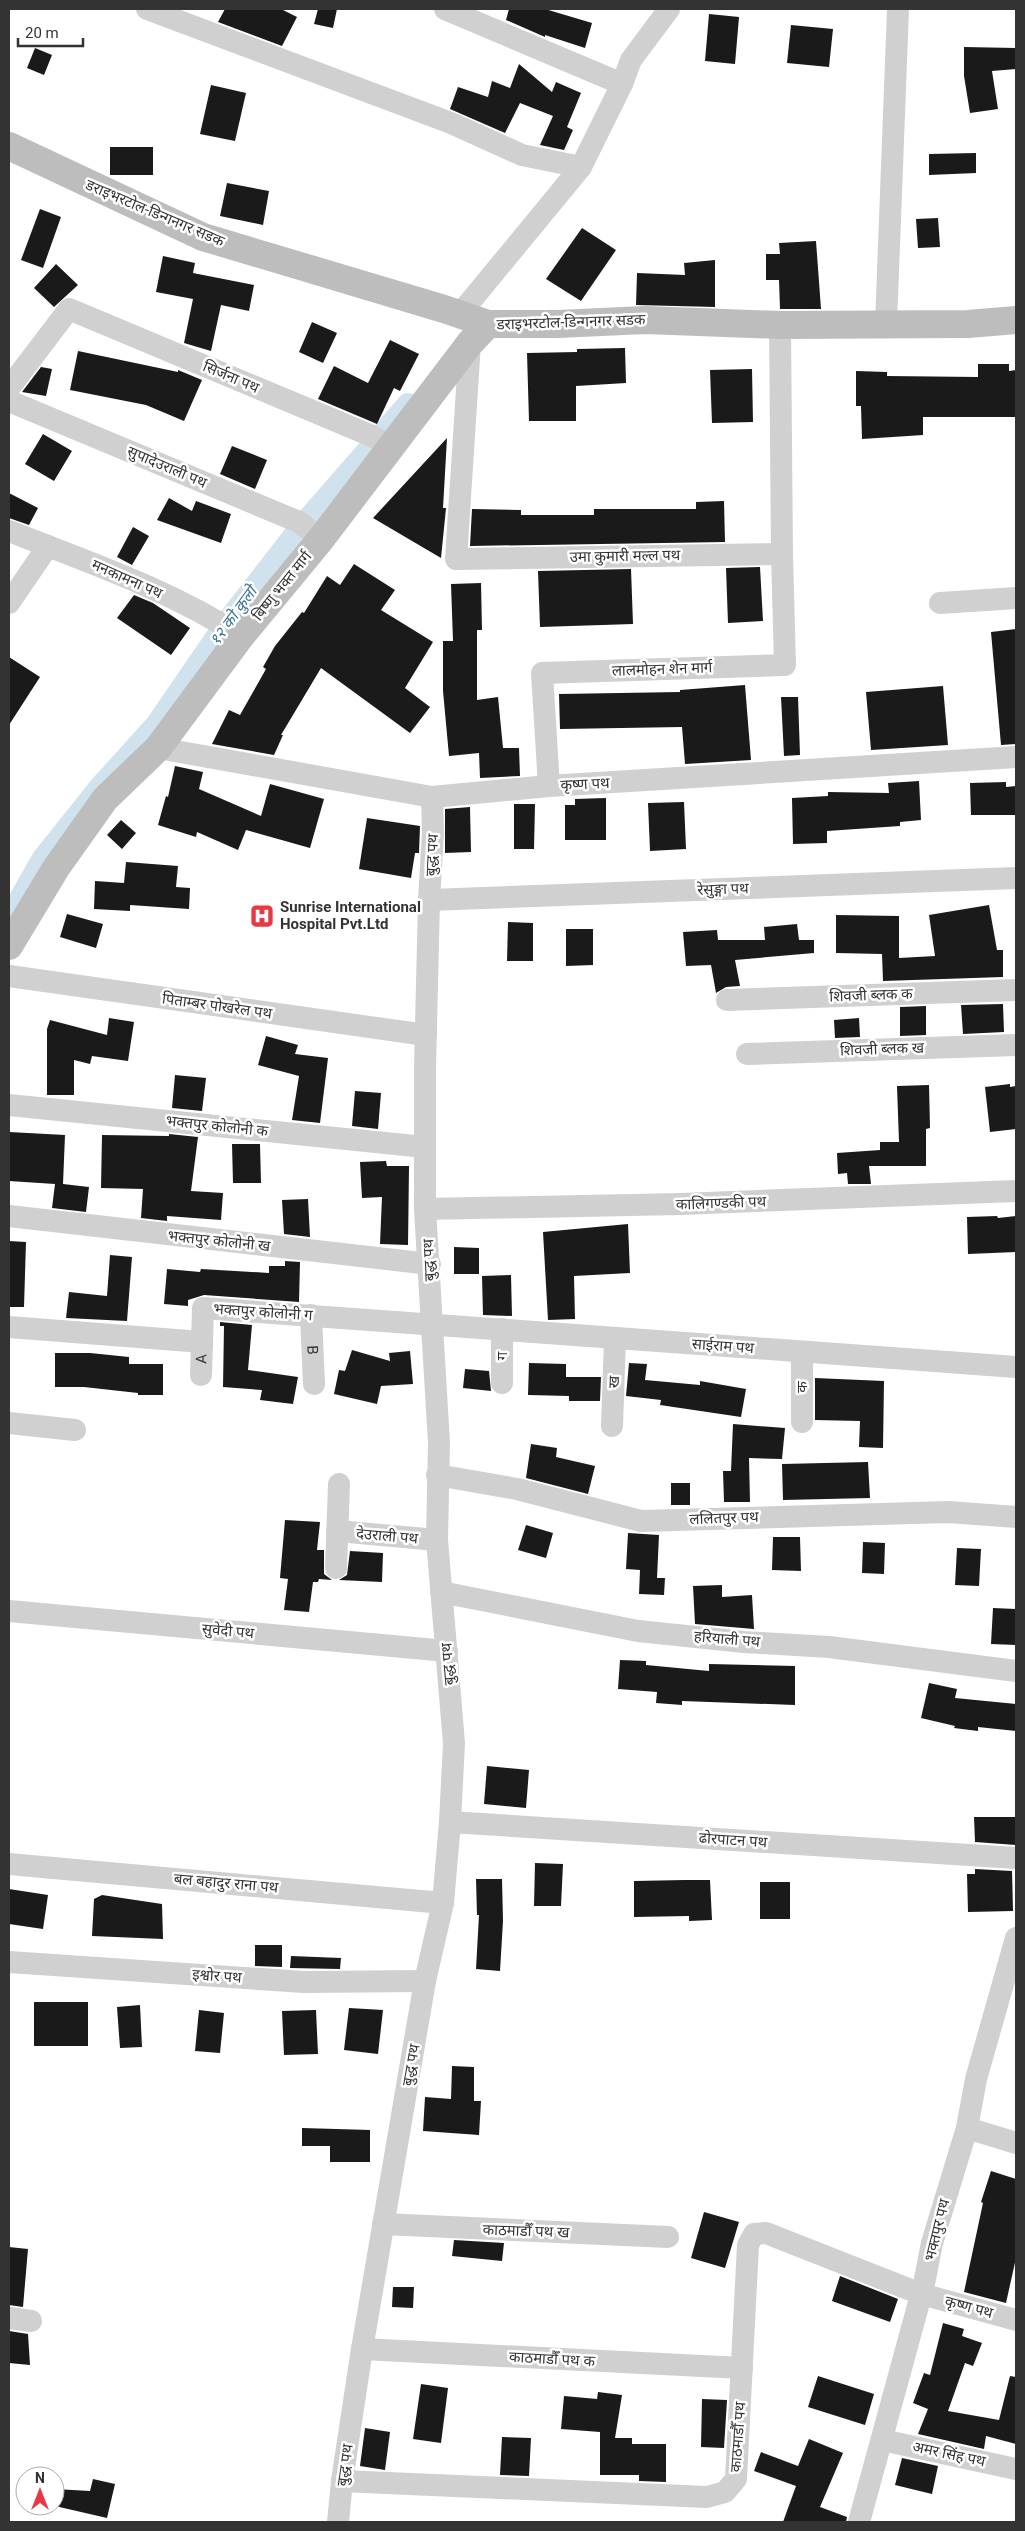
<svg xmlns="http://www.w3.org/2000/svg" width="1025" height="2531" font-family="Roboto,'Noto Sans Devanagari',sans-serif">
  <style>
    .lines { fill: none; stroke-linecap: round; stroke-linejoin: round }
    .canal { stroke: #cfe2ee; stroke-width: 22 }
    .building { fill: #1a1a1a }
    .street { stroke: #d0d0d0; stroke-width: 22 }
    .secondary { stroke: #bdbdbd; stroke-width: 28 }
    .labels { text-anchor: middle; dominant-baseline: central; stroke-width: 5; stroke-linejoin: round; paint-order: stroke }
    .street-label { font-size: 15px; fill: #333; stroke: #fff }
    .poi-label { font-size: 15px; font-weight: bold; fill: #333; stroke: #fff; text-anchor: start }
    .water-label { font-size: 16px; font-style: italic; fill: #3f7597; stroke: #fff }
  </style>
  <rect width="100%" height="100%" fill="#fff"/>
  <g class="lines">
    <!-- canal -->
    <path class="canal" d="M9 918 43 858 99 788 156 725 226 623 299 529 408 404"/>
  </g>
  <!-- building -->
  <path class="building" d="M225 9H281L297 17 282 46 218 22Z
    M318 9H337L333 28 314 24Z
    M509 9H545L592 23 585 48 545 35V37L506 20Z
    M709 14 739 17 735 64 705 61Z
    M791 25 833 29 829 67 787 63Z
    M964 47 1016 48V69L992 71 998 109 970 113 964 76Z
    M35 48 52 55 44 75 27 68Z
    M519 64 552 92 556 82 581 93 567 127 573 130 564 150 540 145 553 116 520 103 505 133 450 109 458 87 488 97 492 81 510 88Z
    M211 85 246 93 235 141 200 134Z
    M110 147H153V175H110Z
    M976 153V173L929 175V154Z
    M227 183 269 191 263 225 220 216Z
    M40 209 61 217 43 268 21 260Z
    M938 218 940 247 918 248 916 219Z
    M582 228 616 250 581 301 546 279Z
    M816 241 821 309H780L779 280H766V254H780L779 243Z
    M163 256 195 263 193 273 254 285 249 311 221 305 211 351 184 343 193 299 156 292Z
    M715 260V307L636 305 637 273 685 275 684 263Z
    M56 264 78 285 54 307 34 288Z
    M312 322 337 333 323 363 299 352Z
    M390 340 419 354 400 391 394 388 377 424 318 399 334 366 368 383Z
    M625 348 626 383 576 386V421H529L527 353 577 352V349Z
    M78 351 178 372V370L202 380 184 421 146 405 70 390Z
    M978 364H1009V371L1016 370V417H923V435L862 439 861 406H856V371L887 372V376L978 377Z
    M41 367 52 369 46 396 22 392Z
    M752 369 753 422 712 423 710 370Z
    M43 434 72 451 54 481 25 464Z
    M447 438 443 508H446L441 558 373 518Z
    M232 446 267 460 255 489 220 474Z
    M9 493 38 508 29 525 9 518Z
    M169 498 192 511 196 501 231 514 221 543 157 520Z
    M724 501 725 542 470 546 472 509 521 510V515H594V509H696V502Z
    M133 527 149 536 132 565 117 557Z
    M354 564 395 590 381 610 433 642 405 688 430 707 410 733 321 668 281 735H283L274 755 212 744 229 710 240 715 266 669 263 667 275 646 302 612 304 613 327 576 340 585Z
    M760 567 763 621 728 623 726 568Z
    M631 569 633 624 540 627 538 571Z
    M481 583 482 630H477V700L498 697 503 748H519L520 776 480 778 479 753 449 756 443 691V641H453L451 584Z
    M134 595 153 603 190 628 171 655 117 618Z
    M1016 629V744L1001 745 991 632Z
    M9 657 40 677 9 725Z
    M745 685 751 760 685 764 682 727 560 729 559 694 680 692V690Z
    M943 686 948 745 871 750 866 692Z
    M781 697H798L800 755 784 756Z
    M175 766 203 772 199 789 261 816 270 784 324 799 310 848 246 830 238 850 197 832 196 837 158 825 166 796 168 797Z
    M919 781 921 820 900 822V826L827 831V843L793 844 792 798 828 796V792L889 793 888 783Z
    M1006 782V787L1016 786V815H971L970 783Z
    M606 798V840H565V805H575V799Z
    M684 802 686 849 650 851 648 803Z
    M514 804H535L534 849H514Z
    M470 807 471 852 445 853V809Z
    M367 818 420 826 419 853H415L411 878 359 869Z
    M121 820 136 833 122 849 107 835Z
    M126 862 178 866 176 887 190 888 189 909 130 905V911L94 909 95 881 124 883Z
    M989 905 997 950H1003V977L883 981 882 954 836 953V915L899 916V958L935 956 929 915Z
    M67 914 103 924 96 948 60 937Z
    M508 922 533 923V961H507Z
    M797 924 799 940H814V953L735 960 740 986 726 987 716 993 711 965 686 966 683 932 717 930 718 940H765L764 927Z
    M566 929H593V965L566 966Z
    M1003 1004 1004 1032 963 1034 961 1005Z
    M926 1006V1035L900 1036V1007Z
    M109 1018 134 1022 128 1061 92 1056 90 1064 74 1060V1095H47V1029L50 1020 107 1035Z
    M859 1018 860 1037 835 1038 834 1020Z
    M266 1036 298 1045 295 1054 328 1058 320 1123 292 1120 299 1076 258 1065Z
    M175 1075 206 1078 202 1111 172 1108Z
    M1010 1084V1087L1016 1086V1129L990 1132 985 1087Z
    M929 1085 930 1128 926 1129V1166H869L871 1184H848L847 1173 838 1174 837 1153 880 1150V1142H899L897 1086Z
    M355 1091 381 1093 378 1129 352 1126Z
    M9 1132 65 1135 63 1184 89 1187 86 1212 52 1208 55 1184 9 1181Z
    M169 1134 198 1137 191 1191 223 1193 221 1220 167 1216V1221L141 1218 143 1189 101 1188 102 1135 169 1136Z
    M232 1144H260L261 1183H233Z
    M386 1161 387 1166H409L408 1245 380 1244 382 1197 362 1198 360 1162Z
    M308 1199 310 1237 284 1234 282 1200Z
    M997 1216 998 1218 1016 1216V1252L968 1254 967 1217Z
    M628 1224 630 1273 574 1276 575 1319 548 1320 543 1232Z
    M9 1241 26 1242 24 1307H9Z
    M454 1247 479 1248V1274H454Z
    M110 1255 132 1257 127 1321 66 1318 69 1292 107 1296Z
    M285 1261 300 1262 299 1302 204 1295 188 1300V1306L164 1304 167 1269 200 1272 201 1269 269 1273V1266H285Z
    M511 1275 512 1316 483 1315 482 1276Z
    M220 1322 252 1325 248 1370 298 1377 293 1404 260 1400 262 1390 223 1387 224 1326H220Z
    M352 1350 390 1361 389 1353 410 1351 413 1384 381 1386 377 1404 334 1394 339 1370 345 1371Z
    M55 1353H90L129 1357V1364H163V1395H138V1393L84 1387H55Z
    M529 1363 566 1364V1377H601L600 1401H569V1396L528 1395Z
    M629 1363 647 1364 645 1380 700 1385V1381L746 1389 741 1417 660 1405 661 1400 626 1396Z
    M465 1369 489 1371 491 1391 463 1388Z
    M815 1378 884 1381 883 1448 859 1447 860 1421 815 1420Z
    M733 1424 785 1428 782 1459 749 1458 750 1502H724L723 1471H731Z
    M531 1444 557 1448 556 1457 595 1466 588 1494 526 1478Z
    M868 1462 870 1498 783 1500 782 1464Z
    M671 1483H690V1505H671Z
    M285 1520 320 1522 317 1550H324V1574L332 1580 319 1579 318 1582H313L309 1612 284 1610 288 1579 280 1578Z
    M526 1525 553 1533 546 1558 518 1550Z
    M628 1533 659 1535 657 1578H665L664 1595 639 1594 640 1570 626 1569Z
    M773 1537H800L801 1571 772 1570Z
    M863 1542 885 1543 884 1574 862 1573Z
    M957 1548 981 1549 979 1586 955 1585Z
    M350 1551 383 1553 382 1582 339 1580 347 1575Z
    M722 1585V1597L752 1595 754 1629 695 1624 693 1586Z
    M993 1608 1016 1609V1645L991 1644Z
    M620 1660 646 1661V1665L709 1671V1664L795 1666V1705L682 1701V1705L656 1703 657 1692 618 1689Z
    M929 1683 957 1689 955 1698 1016 1704V1731L978 1727V1731L954 1728 955 1726 921 1718Z
    M487 1766 529 1770 526 1808 484 1804Z
    M974 1817H1016V1845L975 1842Z
    M535 1863 563 1864 561 1906H534Z
    M975 1869 1012 1871 1013 1911 968 1912 967 1874H975Z
    M476 1879H502L503 1921 500 1971 476 1969 479 1915H477Z
    M685 1880H710L712 1920 689 1921V1916L634 1917V1881Z
    M760 1882H790V1919H760Z
    M9 1889 48 1895 43 1929 9 1924Z
    M102 1895 162 1904 163 1939 92 1936 94 1899Z
    M255 1945H282V1967L255 1966Z
    M291 1956 341 1958 340 1969 290 1968Z
    M34 2002H88V2046H34Z
    M140 2005 142 2047 120 2048 117 2007Z
    M349 2008 383 2010 378 2054 344 2050Z
    M199 2010 224 2013 220 2053 195 2051Z
    M316 2010 318 2054 284 2055 282 2011Z
    M452 2066 474 2067V2101H481L479 2135 423 2131 425 2097 451 2099Z
    M302 2128 370 2130V2162H330V2146H302Z
    M991 2171 1016 2179V2258L1006 2303 964 2292 983 2203 981 2202Z
    M704 2212 739 2222 725 2268 691 2258Z
    M454 2240 504 2243 502 2261 452 2256Z
    M9 2247 28 2249 23 2307 9 2305Z
    M840 2276 898 2299 890 2322 832 2301Z
    M393 2287H414L413 2308 392 2307Z
    M943 2323 964 2329 962 2336 982 2343 973 2366 965 2363 948 2411 999 2420 1010 2376 1016 2377V2444L986 2436 984 2449 918 2434 928 2409 913 2403 924 2373 930 2375Z
    M9 2331 28 2334 30 2365 9 2363Z
    M818 2376 874 2394 865 2425 808 2407Z
    M421 2384 448 2388 441 2443 413 2439Z
    M598 2392 622 2395 615 2438H632V2444H666V2482L639 2481V2475H600V2432L561 2429 564 2396 597 2399Z
    M702 2399 727 2400 724 2448 701 2447Z
    M365 2428 390 2432 385 2470 360 2466Z
    M502 2437 531 2438 529 2476 500 2475Z
    M809 2439 843 2453 820 2507 847 2517 846 2522H783L796 2486 754 2471 761 2452 798 2466Z
    M902 2458 938 2466 932 2494 895 2485Z
    M93 2479 115 2484 107 2518 55 2506V2489L90 2491Z"/>
  <g class="lines">
    <!-- street -->
    <g class="street">
      <path d="M147 9 451 123 522 155 581 167"/>
      <path d="M445 9 622 84"/>
      <path d="M460 314 581 167 622 84 631 60 669 9"/>
      <path d="M886 324 898 9"/>
      <path d="M470 343 456 559 782 554 780 325"/>
      <path d="M9 388 69 309 372 436 392 447"/>
      <path d="M9 401 299 522 321 539"/>
      <path d="M9 531C88 562 170 590 241 636"/>
      <path d="M9 603 48 546"/>
      <path d="M940 603 1016 598"/>
      <path d="M158 748 432 797 549 786 1016 757"/>
      <path d="M549 786 542 673 785 665 782 554"/>
      <path d="M429 900 1016 878"/>
      <path d="M9 976 426 1035"/>
      <path d="M727 1000 1016 990"/>
      <path d="M747 1054 1016 1045"/>
      <path d="M9 1105 425 1147"/>
      <path d="M425 1209 681 1204 1016 1191"/>
      <path d="M9 1216 430 1264"/>
      <path id="s1" d="M311 1315 314 1384"/>
      <path d="M9 1327 202 1342 203 1308 1016 1367"/>
      <path d="M502 1329V1383"/>
      <path d="M802 1352V1422"/>
      <path id="s2" d="M201 1375 202 1342"/>
      <path d="M9 1423 75 1430"/>
      <path d="M612 1426 615 1338"/>
      <path d="M437 1475 517 1489 641 1521 948 1512 1016 1517"/>
      <path d="M337 1531 437 1540"/>
      <path d="M336 1568 339 1484"/>
      <path d="M441 1592 638 1631 744 1642 829 1647 1016 1671"/>
      <path d="M9 1611 447 1651"/>
      <path d="M450 1822 1016 1858"/>
      <path d="M9 1864 443 1903"/>
      <path d="M9 1962 304 1982 425 1981"/>
      <path d="M967 2128 1016 2143"/>
      <path d="M383 2224 668 2237"/>
      <path d="M9 2318 31 2321"/>
      <path d="M362 2349 742 2368"/>
      <path d="M882 2440 1016 2469"/>
      <path d="M342 2481 707 2497 725 2492 736 2479 748 2245 754 2234 766 2233 921 2294 1016 2320"/>
      <path d="M338 2522 342 2481 362 2349 425 1981 443 1903 450 1822 454 1743 437 1540 439 1443 425 1209V1068L429 900 433 832 432 797"/>
      <path d="M859 2522 924 2284 932 2243 967 2128 976 2079 1016 1938"/>
    </g>
    <!-- secondary -->
    <path class="secondary" d="M9 146 203 237 444 309 488 324H558L645 320 780 325 968 324 1016 320
      M9 946 56 868 105 799 158 748 241 636 321 539 470 343 488 324"/>
  </g>
  <!-- icons -->
  <defs>
    <g id="hospital-square" transform="scale(1.25)"><rect x="-9" y="-9" width="18" height="18" rx="4" fill="#e63946" stroke="#fff"/><path d="M-5-5h3v3.5h4V-5h3V5h-3V1.5h-4V5h-3Z" fill="#fff"/></g>
  </defs>
  <g fill-rule="evenodd">
    <use href="#hospital-square" x="262" y="916"/>
  </g>
  <g class="labels">
    <!-- street labels -->
    <g class="street-label">
      <text transform="translate(155 213) rotate(23)">डराइभरटोल-डिन्गनगर सडक</text>
      <text transform="translate(571 322) rotate(-2)">डराइभरटोल-डिन्गनगर सडक</text>
      <text transform="translate(231 377) rotate(23)">सिर्जना पथ</text>
      <text transform="translate(167 467) rotate(23)">सुपादेउराली पथ</text>
      <text transform="translate(625 556) rotate(-1)">उमा कुमारी मल्ल पथ</text>
      <text transform="translate(127 579) rotate(24)">मनकामना पथ</text>
      <text transform="translate(282 586) rotate(-51)">बिष्णु भक्त मार्ग</text>
      <text transform="translate(662 669) rotate(-2)">लालमोहन शेन मार्ग</text>
      <text transform="translate(585 784) rotate(-3)">कृष्ण पथ</text>
      <text transform="translate(432 855) rotate(-87)">बुद्ध पथ</text>
      <text transform="translate(723 889) rotate(-2)">रेसुङ्गा पथ</text>
      <text transform="translate(871 995) rotate(-2)">शिवजी ब्लक क</text>
      <text transform="translate(217 1006) rotate(8)">पिताम्बर पोखरेल पथ</text>
      <text transform="translate(882 1049) rotate(-2)">शिवजी ब्लक ख</text>
      <text transform="translate(217 1126) rotate(6)">भक्तपुर कोलोनी क</text>
      <text transform="translate(721 1203) rotate(-2)">कालिगण्डकी पथ</text>
      <text transform="translate(219 1241) rotate(6)">भक्तपुर कोलोनी ख</text>
      <text transform="translate(429 1260) rotate(-93)">बुद्ध पथ</text>
      <text transform="translate(263 1312) rotate(4)">भक्तपुर कोलोनी ग</text>
      <text transform="translate(723 1346) rotate(4)">साईराम पथ</text>
      <text stroke="none"><textPath href="#s1" startOffset="35">B</textPath></text>
      <text transform="translate(502 1356) rotate(-90)">ग</text>
      <text stroke="none"><textPath href="#s2" startOffset="16">A</textPath></text>
      <text transform="translate(614 1382) rotate(-88)">ख</text>
      <text transform="translate(802 1387) rotate(-90)">क</text>
      <text transform="translate(724 1518) rotate(-2)">ललितपुर पथ</text>
      <text transform="translate(387 1536) rotate(5)">देउराली पथ</text>
      <text transform="translate(228 1631) rotate(5)">सुवेदी पथ</text>
      <text transform="translate(727 1639) rotate(5)">हरियाली पथ</text>
      <text transform="translate(448 1664) rotate(-95)">बुद्ध पथ</text>
      <text transform="translate(733 1840) rotate(4)">ढोरपाटन पथ</text>
      <text transform="translate(226 1883) rotate(5)">बल बहादुर राना पथ</text>
      <text transform="translate(217 1976) rotate(4)">इश्वोर पथ</text>
      <text transform="translate(411 2065) rotate(-80)">बुद्ध पथ</text>
      <text transform="translate(937 2230) rotate(-76)">भक्तपुर पथ</text>
      <text transform="translate(526 2231) rotate(2)">काठमाडौँ पथ ख</text>
      <text transform="translate(969 2307) rotate(15)">कृष्ण पथ</text>
      <text transform="translate(552 2359) rotate(3)">काठमाडौँ पथ क</text>
      <text transform="translate(738 2437) rotate(-86)">काठमाडौँ पथ</text>
      <text transform="translate(949 2454) rotate(12)">अमर सिंह पथ</text>
      <text transform="translate(345 2465) rotate(-82)">बुद्ध पथ</text>
    </g>
    <!-- poi labels -->
    <g class="poi-label">
      <text x="280" y="907">Sunrise International<tspan x="280" dy="17">Hospital Pvt.Ltd</tspan></text>
    </g>
    <!-- water labels -->
    <g class="water-label">
      <text transform="translate(233 616) rotate(-54)">१२ को कुलो</text>
    </g>
  </g>
  <!-- border -->
  <rect width="1025" height="2531" fill="none" stroke="#333333" stroke-width="20"/>
  <!-- north arrow -->
  <g transform="translate(40 2491)"><circle r="24" fill="#ffffff" stroke="#adadad"/>
  <path d="M0-4L9 19L0 12L-9 19Z" fill="#e63946"/>
  <text y="-8" font-size="14" font-weight="bold" text-anchor="middle" fill="#333333">N</text>
  </g>
  <!-- scale -->
  <path d="M18 38v8h65v-8" fill="none" stroke="#333333" stroke-width="2.5"/>
  <text x="25" y="38" font-size="15" fill="#333333" stroke="#ffffff" stroke-width="4" paint-order="stroke">20 m</text>
</svg>
